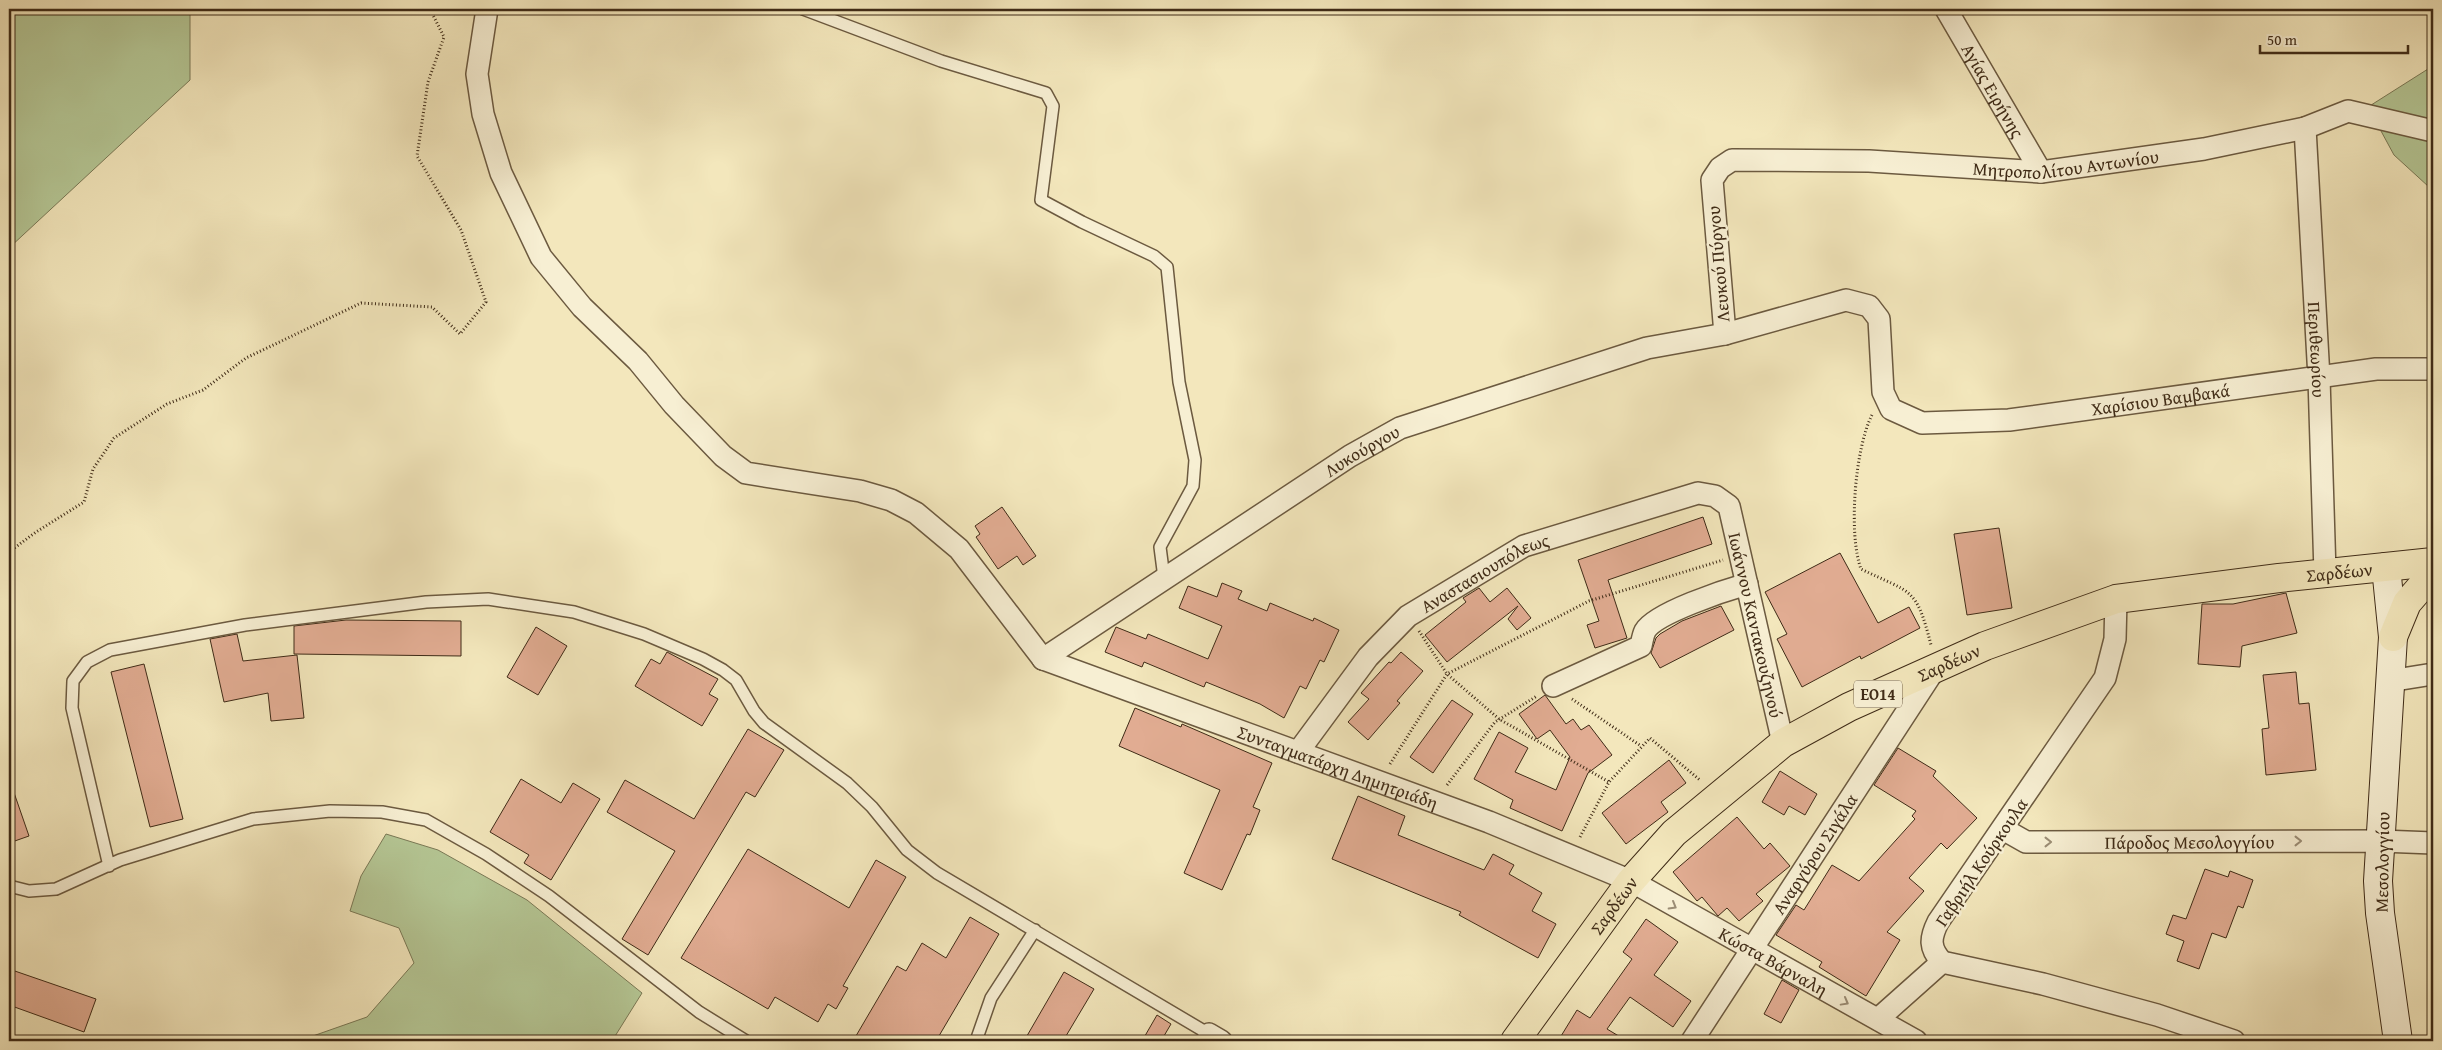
<svg xmlns="http://www.w3.org/2000/svg" width="2442" height="1050" font-family="'Gentium Book Plus',serif">
  <style>
    .green { fill: #b5c795; stroke: #7a7956 }
    .building { fill: #e1ac92; stroke: #3f2b17 }
    .lines { fill: none; stroke-linecap: round; stroke-linejoin: round }
    .lane-casing { stroke: #6c5a40; stroke-width: 14 }
    .street-casing { stroke: #6c5a40; stroke-width: 24 }
    .secondary-casing { stroke: #3f2b17; stroke-width: 30 }
    .primary-casing { stroke: #3f2b17; stroke-width: 30 }
    .path { stroke: #3f2b17; stroke-width: 3; stroke-dasharray: 1 2.5; stroke-linecap: butt }
    .lane { stroke: #f7efd3; stroke-width: 11 }
    .street { stroke: #f7efd3; stroke-width: 21 }
    .secondary { stroke: #f7efd3; stroke-width: 28 }
    .primary { stroke: #f3e7bc; stroke-width: 28 }
    .oneway { stroke: #9b8d75 }
    .labels { text-anchor: middle; dominant-baseline: central; stroke-width: 5; stroke-linejoin: round; paint-order: stroke }
    .shield { fill: #f7efd3; stroke: #76664f; stroke-width: 1 }
    .shield-label { font-size: 16px; font-weight: bold; fill: #3f2b17 }
    .street-label { font-size: 18px; fill: #3f2b17; stroke: #f7efd3 }
  </style>
  <rect width="100%" height="100%" fill="#f3e7bc"/>
  <filter id="stains"><feTurbulence type="fractalNoise" baseFrequency=".004" numOctaves="4"/><feColorMatrix values="0 0 0 0 .2 0 0 0 0 .09 0 0 0 0 .02 0 0 0 .5 -.17"/></filter>
  <radialGradient id="worn" r=".72"><stop offset=".6" stop-color="#630" stop-opacity="0"/><stop offset="1" stop-color="#630" stop-opacity=".3"/></radialGradient>
  <!-- green -->
  <path class="green" d="M9 9H190V80L9 248Z
    M2433 59V187H2429L2394 155 2368 107 2428 69Z
    M386 834 438 850 527 900 642 993 612 1041H305L310 1037 367 1017 414 963 399 928 350 911 361 876Z"/>
  <!-- building -->
  <path class="building" d="M1002 507 1036 556 1023 565 1017 556 998 569 976 537 980 534 975 526Z
    M1703 517 1712 544 1608 580 1627 638 1595 648 1587 625 1599 621 1578 560Z
    M1999 528 2012 608 1967 615 1954 534Z
    M1840 553 1878 623 1909 607 1920 628 1861 659 1860 656 1802 687 1777 639 1787 634 1765 592Z
    M1222 583 1242 591 1238 599 1267 611 1270 603 1313 621 1314 618 1339 630 1324 662 1320 660 1306 689 1300 686 1284 718 1260 704 1206 682 1204 687 1144 662 1142 667 1105 652 1116 627 1146 639 1148 634 1208 659 1222 626 1179 608 1188 586 1217 597Z
    M1479 588 1490 602 1507 588 1531 618 1517 630 1508 619 1518 606 1447 662 1425 635 1466 602 1463 598Z
    M2286 593 2297 633 2242 646 2240 667 2198 664 2202 604H2233Z
    M1721 606 1734 630 1660 668 1651 653 1656 638 1660 634 1682 621Z
    M346 620 461 621V656L294 654V626Z
    M536 627 567 646 538 695 507 677Z
    M237 634 243 661 297 655 304 718 271 721 268 693 224 702 210 639Z
    M667 652 718 679 709 694 718 699 702 726 635 686 651 659 660 664Z
    M1401 652 1423 671 1397 701 1400 703 1368 740 1348 722 1369 699 1361 693 1389 662 1391 663Z
    M144 664 183 819 150 827 111 672Z
    M2296 672 2299 704 2309 703 2316 770 2266 775 2262 729 2269 728 2263 675Z
    M1545 695 1566 724 1573 719 1581 730 1589 725 1612 755 1588 773 1562 831 1510 808 1513 800 1474 779 1499 732 1528 748 1515 772 1556 790 1570 757 1550 730 1537 739 1519 714Z
    M1452 700 1473 714 1433 773 1410 757Z
    M1135 708 1181 727 1182 724 1272 763 1253 807 1260 810 1250 835 1247 834 1222 890 1184 873 1220 790 1119 746Z
    M748 729 784 750 755 797 746 792 648 955 622 939 675 851 607 812 625 780 694 819Z
    M1898 748 1936 771 1933 776 1977 818 1947 849 1941 843 1909 878 1924 891 1887 932 1900 940 1866 996 1819 967 1822 962 1776 935 1796 905 1804 910 1832 865 1859 881 1915 819 1912 816 1916 811 1874 785Z
    M1669 760 1686 783 1661 802 1668 812 1626 844 1602 813Z
    M1780 771 1817 794 1805 815 1789 806 1784 815 1762 802Z
    M521 779 561 803 573 783 600 799 551 880 524 863 529 855 490 832Z
    M11 784 29 836 9 843V785Z
    M1358 796 1405 816 1398 835 1484 870 1493 854 1514 865 1509 874 1542 893 1532 911 1556 924 1538 958 1459 915 1461 912 1332 859Z
    M1737 817 1764 849 1770 843 1790 866 1756 894 1763 901 1739 921 1727 908 1718 916 1702 897 1697 901 1673 872Z
    M748 849 849 908 876 860 906 877 843 986 848 988 836 1009 828 1004 818 1022 775 997 768 1009 681 958Z
    M2205 869 2228 877 2230 871 2253 880 2243 908 2238 906 2226 938 2212 933 2199 969 2177 961 2184 941 2166 934 2173 915 2186 919Z
    M970 917 999 934 936 1041H853L897 966 906 971 922 943 946 958Z
    M1646 919 1678 942 1654 975 1691 1001 1673 1027 1630 997 1607 1029 1627 1041H1558L1577 1010 1590 1018 1632 959 1623 952Z
    M9 969 96 999 84 1032 9 1005Z
    M1064 972 1094 989 1063 1041H1024Z
    M1782 980 1799 990 1781 1023 1764 1014Z
    M1157 1015 1171 1024 1161 1041H1142Z"/>
  <g class="lines">
    <!-- lane casing -->
    <g class="lane-casing">
      <path id="lane" d="M803 9 941 61 1046 93 1053 106 1041 200 1082 222 1154 256 1167 267 1179 382 1195 460 1193 486 1160 547 1164 578
        M109 866 72 708 73 681 87 662 110 650 245 625 426 602 488 599 574 612 644 634 703 659 723 670 736 680 754 711 764 723 847 783 872 807 907 850 937 873 1209 1034 1207 1037
        M9 886 29 891 56 889 120 860 253 819 330 811 382 812 426 820 486 854 549 896 699 1012 746 1041
        M976 1041 991 998 1035 930"/>
    </g>
    <!-- street casing -->
    <g class="street-casing">
      <g id="street">
        <path d="M487 9 477 74 483 114 501 173 541 257 582 307 638 361 674 405 723 456 746 473 860 491 891 500 916 513 959 549 1043 659"/>
        <path id="s1" d="M1946 9 2041 172"/>
        <path id="s2" d="M2305 128 2319 378 2325 573"/>
        <path id="s3" d="M1725 334 1712 180 1720 168 1732 160 1869 161 2041 172 2204 149 2305 128 2348 111 2433 131"/>
        <path d="M2116 599 2115 639 2105 678 1938 922C1930 938 1929 948 1942 962L2043 984 2157 1015 2234 1041"/>
        <path id="s4" d="M1043 659 1350 456 1400 428 1647 348 1725 334 1846 300 1869 306 1879 319 1883 392 1891 409 1922 423 2009 420 2376 369H2433"/>
        <path id="s5" d="M1043 659 1489 822 1631 881 1916 1041"/>
        <path d="M2389 681 2433 674"/>
        <path d="M1553 686 1641 646C1642 641 1643 635 1645 631 1655 613 1726 590 1747 584"/>
        <path id="s6" d="M1298 752 1368 657 1408 616 1524 546 1698 493 1715 496 1729 506 1783 743"/>
        <path id="s7" d="M2003 829 2026 842 2381 841 2433 843"/>
        <path d="M1878 1019 1942 962"/>
        <path d="M1209 1034 1221 1041"/>
        <path id="s8" d="M1692 1041 1936 667"/>
      </g>
    </g>
    <!-- secondary casing -->
    <g class="secondary-casing">
      <path id="secondary" d="M2386 567 2393 637 2378 881 2380 913 2398 1041"/>
    </g>
    <!-- primary casing -->
    <g class="primary-casing">
      <g id="primary">
        <path d="M2393 637 2407 603 2433 573"/>
        <path id="s9" d="M1515 1041 1631 881 1674 833 1783 743 1849 707 1985 646 2116 599 2279 578 2433 562"/>
      </g>
    </g>
    <!-- path -->
    <path class="path" d="M1872 415C1855 448 1848 534 1861 569 1912 594 1916 586 1931 645
      M9 552 36 532 84 502 93 469 114 438 167 404 203 390 246 358 361 303 432 307 460 334 486 302 461 230 417 156 428 82 444 37 430 9
      M1419 631 1447 674 1499 719 1609 782
      M1572 699 1641 746
      M1390 764 1447 674 1589 601 1723 560
      M1447 785 1495 722 1537 696
      M1580 837 1609 782 1650 738 1701 781"/>
    <!-- lane -->
    <use href="#lane" class="lane"/>
    <!-- street -->
    <use href="#street" class="street"/>
    <!-- secondary -->
    <use href="#secondary" class="secondary"/>
    <!-- primary -->
    <use href="#primary" class="primary"/>
  </g>
  <!-- one-way arrows -->
  <defs><path id="oneway-chevron" d="M-2-3.5L2.5 0L-2 3.5" fill="none" stroke-width="1.6" stroke-linecap="round" stroke-linejoin="round" transform="scale(1.25)"/></defs>
  <g class="oneway">
    <use href="#oneway-chevron" transform="translate(2298 841)"/>
    <use href="#oneway-chevron" transform="translate(2048 842)"/>
    <use href="#oneway-chevron" transform="translate(1673 906) rotate(30)"/>
    <use href="#oneway-chevron" transform="translate(1845 1002) rotate(29)"/>
  </g>
  <g class="labels">
    <!-- shield labels -->
    <rect class="shield" x="1854" y="680.5" width="48" height="27" rx="4"/>
    <g class="shield-label">
      <text x="1878" y="694">ΕΟ14</text>
    </g>
    <!-- street labels -->
    <g class="street-label">
      <text stroke="none"><textPath href="#s1" startOffset="94">Αγίας Ειρήνης</textPath></text>
      <text stroke="none"><textPath href="#s3" startOffset="518">Μητροπολίτου Αντωνίου</textPath></text>
      <text transform="translate(1718 264) rotate(-95)">Λευκού Πύργου</text>
      <text stroke="none"><textPath href="#s2" startOffset="222">Περιθεωρίου</textPath></text>
      <text stroke="none"><textPath href="#s4" startOffset="1296">Χαρίσιου Βαμβακά</textPath></text>
      <text stroke="none"><textPath href="#s4" startOffset="381">Λυκούργου</textPath></text>
      <text stroke="none"><textPath href="#s9" startOffset="992">Σαρδέων</textPath></text>
      <text stroke="none"><textPath href="#s6" startOffset="264">Αναστασιουπόλεως</textPath></text>
      <text stroke="none"><textPath href="#s6" startOffset="649">Ιωάννου Καντακουζηνού</textPath></text>
      <text stroke="none"><textPath href="#s9" startOffset="588">Σαρδέων</textPath></text>
      <text stroke="none"><textPath href="#s5" startOffset="314">Συνταγματάρχη Δημητριάδη</textPath></text>
      <text stroke="none"><textPath href="#s7" startOffset="190">Πάροδος Μεσολογγίου</textPath></text>
      <text stroke="none"><textPath href="#s8" startOffset="224">Αναργύρου Σιγάλα</textPath></text>
      <text transform="translate(1981 862) rotate(-56)">Γαβριήλ Κούρκουλα</text>
      <text transform="translate(2382 862) rotate(-89)">Μεσολογγίου</text>
      <text stroke="none"><textPath href="#s9" startOffset="168">Σαρδέων</textPath></text>
      <text stroke="none"><textPath href="#s5" startOffset="792">Κώστα Βάρναλη</textPath></text>
    </g>
  </g>
  <!-- margin -->
  <rect width="2442" height="1050" fill="none" stroke="#f3e7bc" stroke-width="30"/>
  <rect x="10" y="10" width="2422" height="1030" fill="none" stroke="#3f2b17" stroke-width="2.5"/>
  <rect x="15" y="15" width="2412" height="1020" fill="none" stroke="#3f2b17"/>
  <!-- scale -->
  <path d="M2260 45v8h148v-8" fill="none" stroke="#3f2b17" stroke-width="2.5"/>
  <text x="2267" y="45" font-size="15" fill="#3f2b17" stroke="#f7efd3" stroke-width="4" paint-order="stroke">50 m</text>
  <rect width="100%" height="100%" filter="url(#stains)"/>
  <rect width="100%" height="100%" fill="url(#worn)"/>
</svg>
